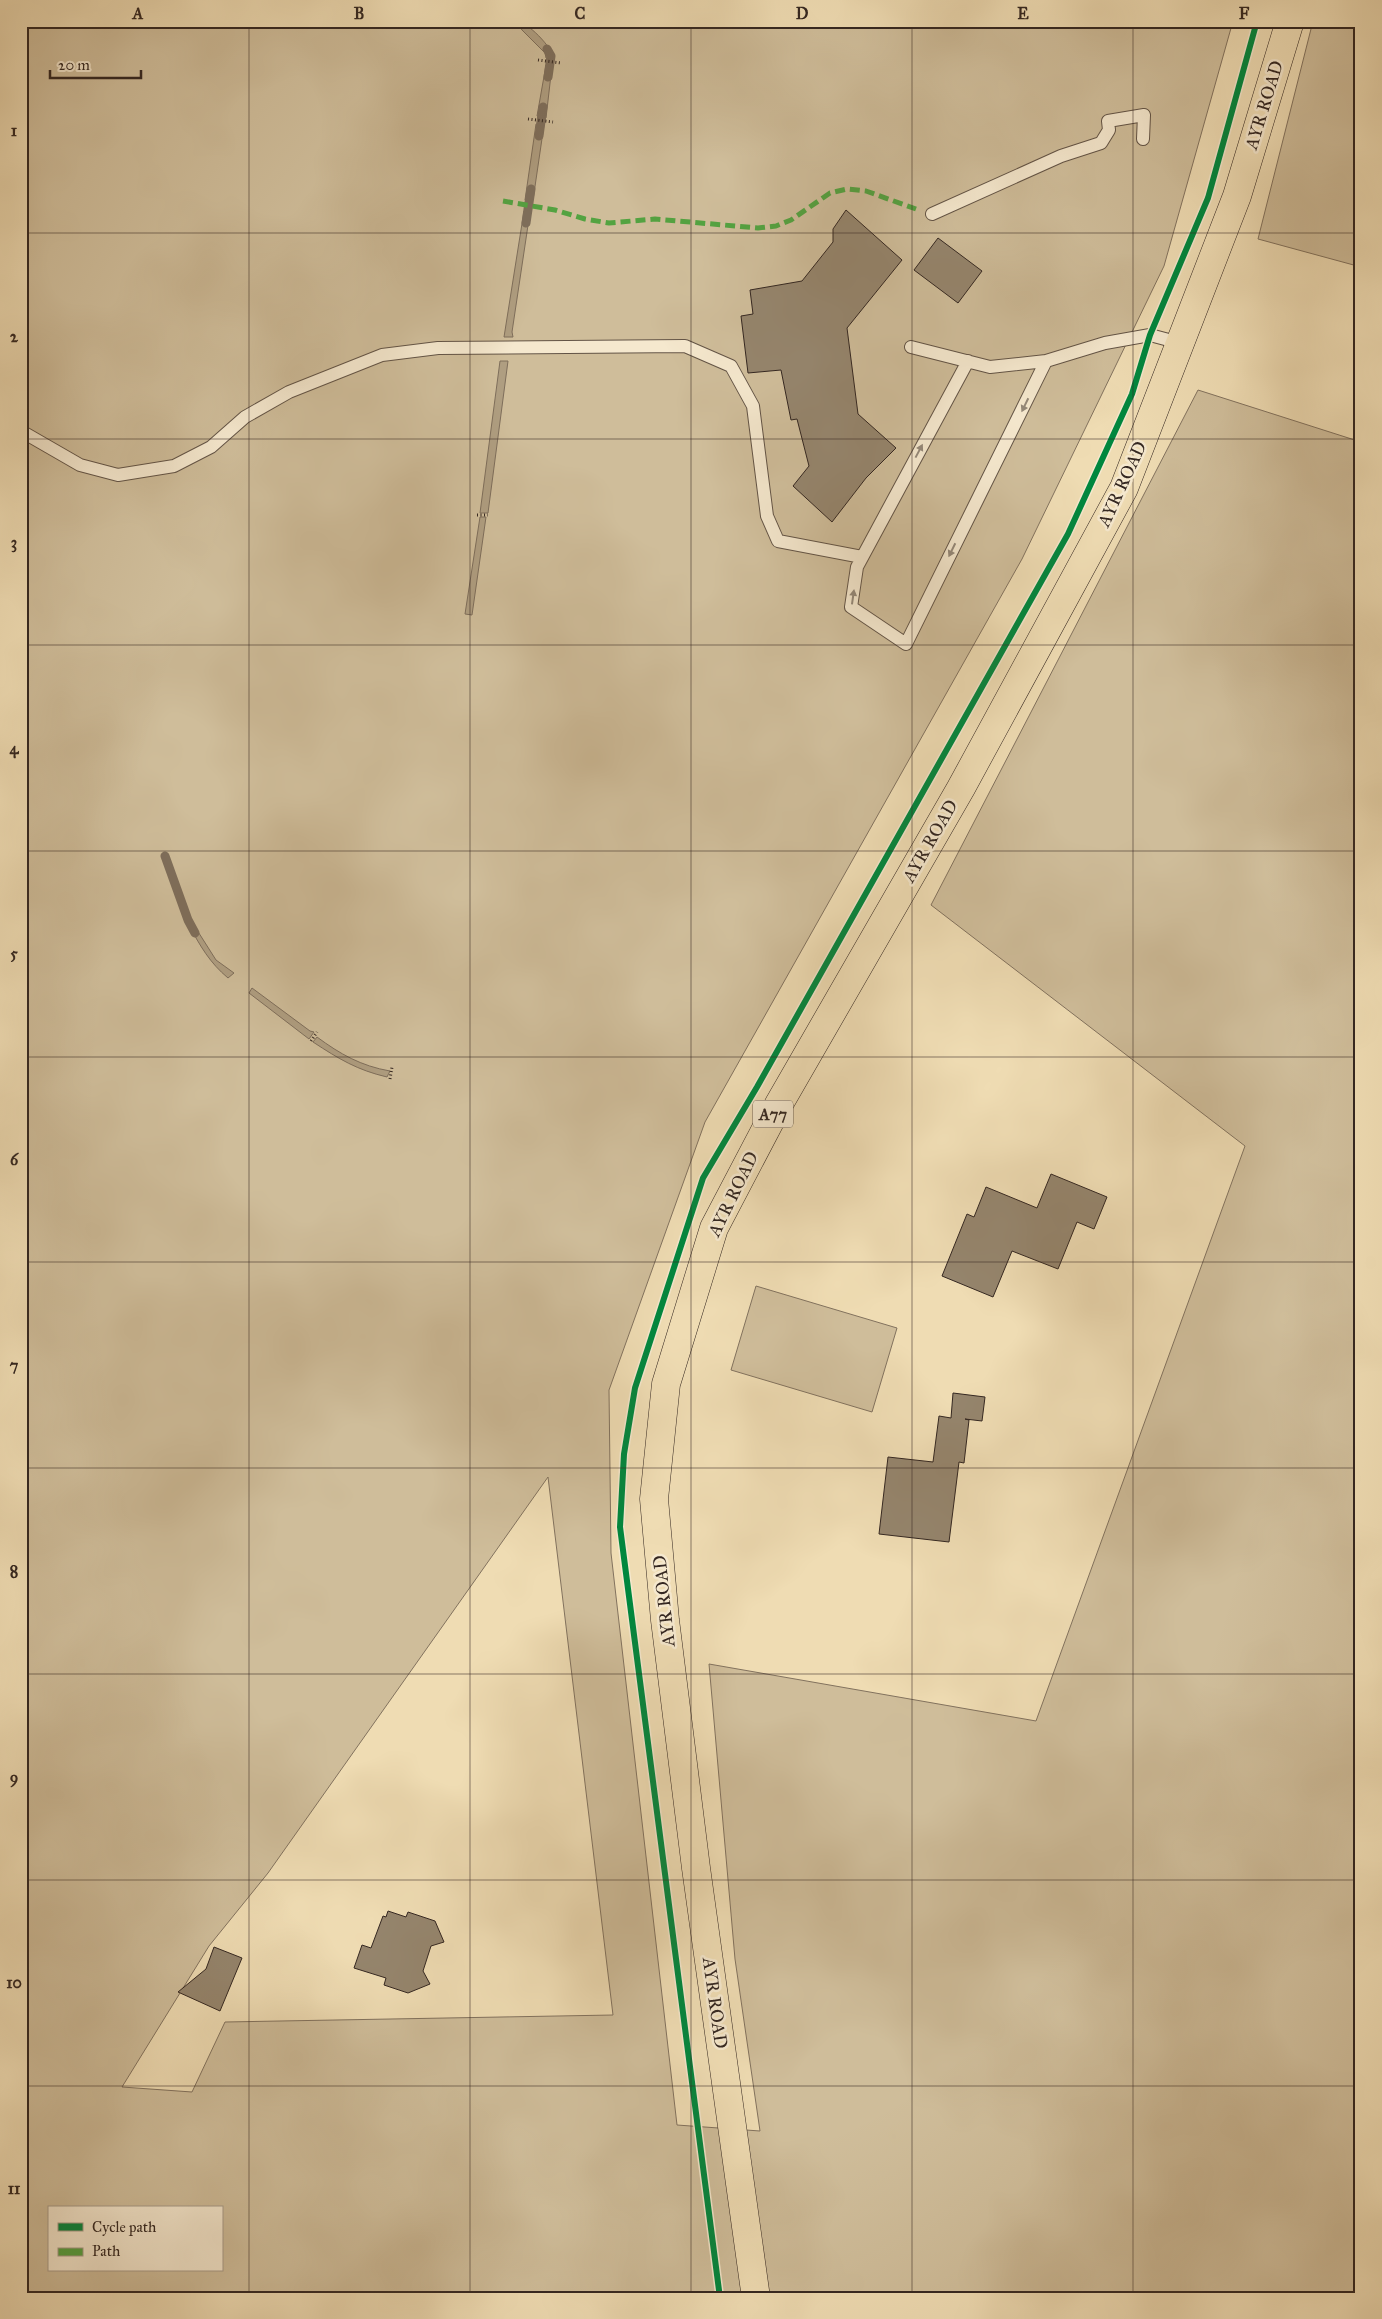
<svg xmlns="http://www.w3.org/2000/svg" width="1382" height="2319" font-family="'IM FELL Great Primer',serif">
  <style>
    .green { fill: #cfbd9a; stroke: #82725e; fill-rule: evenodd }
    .water { fill: #af9e81; stroke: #7e6e5b }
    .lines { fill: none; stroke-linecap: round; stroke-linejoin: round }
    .stream { stroke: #7e6e5b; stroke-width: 9 }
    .building { fill: #95856d; stroke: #342721 }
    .service-casing { stroke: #635446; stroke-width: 14 }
    .primary-casing { stroke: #342721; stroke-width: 29 }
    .path { stroke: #342721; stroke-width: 3; stroke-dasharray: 1 2.5; stroke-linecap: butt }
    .service { stroke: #f5e8ce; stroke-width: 12 }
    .primary { stroke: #efdcb3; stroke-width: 28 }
    .quiet { stroke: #53a341; stroke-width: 5; stroke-dasharray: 10 5; stroke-linecap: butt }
    .cycleway-casing { stroke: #f5e8ce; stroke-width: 9 }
    .cycleway { stroke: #00873e; stroke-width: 6 }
    .oneway { fill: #948878 }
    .grid { fill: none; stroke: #342721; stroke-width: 1; stroke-opacity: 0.55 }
    .labels { text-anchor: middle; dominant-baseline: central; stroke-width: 5; stroke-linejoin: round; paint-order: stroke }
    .shield { fill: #f5e8ce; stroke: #6e6155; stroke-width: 1 }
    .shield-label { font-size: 16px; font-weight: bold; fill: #342721 }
    .street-label { font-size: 18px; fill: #342721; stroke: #f5e8ce }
    .neatline { fill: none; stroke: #342721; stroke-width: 2 }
    .grid-label { font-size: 16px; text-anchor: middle; font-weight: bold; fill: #342721 }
  </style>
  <rect width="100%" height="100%" fill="#efdcb3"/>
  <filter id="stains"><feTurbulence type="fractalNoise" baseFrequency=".004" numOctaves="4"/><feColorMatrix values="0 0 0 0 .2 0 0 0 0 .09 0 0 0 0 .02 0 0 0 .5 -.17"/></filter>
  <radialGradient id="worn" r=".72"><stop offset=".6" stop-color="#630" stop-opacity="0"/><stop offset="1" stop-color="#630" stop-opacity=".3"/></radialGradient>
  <!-- green -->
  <path class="green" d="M21 21H1233L1164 266 1022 559 705 1122 609 1390 611 1553 677 2125 760 2131 735 1959 709 1664 1036 1721 1245 1146 931 905 1198 390 1361 442V2298H21ZM548 1477 613 2015 225 2022 192 2092 122 2087 209 1946 268 1873ZM49 2208H221V2270H49Z
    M1313 21H1361V267L1258 239Z
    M756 1286 897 1328 872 1412 731 1370Z"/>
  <!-- water -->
  <path class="water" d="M516 21C527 21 553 48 554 59L546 58 545 53 522 30Z
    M546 65 552 66 546 118 537 116Z
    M536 124 544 125 533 200H525Z
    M524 211 530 212 512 332 513 337H504Z
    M500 361H508L488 513H480Z
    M480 517H486L472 615 465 614Z
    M190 919 216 960 234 973 228 978C210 963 200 946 189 925Z
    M252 988 310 1031 314 1032 309 1039 249 993Z
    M317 1037C340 1054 361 1066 390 1071L387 1077C357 1070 339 1059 313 1042Z"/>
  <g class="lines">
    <!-- stream -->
    <path class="stream" d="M547 49 551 56 548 77
      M539 136 543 107
      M526 223 531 189
      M165 856 188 920 195 933"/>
  </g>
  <!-- building -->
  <path class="building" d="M846 210 902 260 847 328 858 414 896 448 866 478 832 522 793 486 809 466 797 419 791 420 781 370 748 373 741 316 753 314 750 290 802 281 833 242V229Z
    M938 238 982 271 958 303 914 270Z
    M1051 1174 1107 1197 1094 1229 1077 1222 1058 1269 1012 1251 993 1297 942 1276 967 1214 974 1217 986 1187 1037 1208Z
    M953 1393 985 1397 982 1421 965 1419 969 1420 964 1463 959 1462 949 1542 879 1534 888 1457 933 1462 939 1416 951 1418Z
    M388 1911 406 1917 408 1912 435 1921 444 1942 431 1946 423 1971 430 1984 408 1993 384 1985 386 1978 354 1968 362 1945 371 1948 383 1916 386 1917Z
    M214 1947 242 1958 220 2011 178 1992 206 1969Z"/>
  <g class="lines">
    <!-- service casing -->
    <g class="service-casing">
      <path id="service" d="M932 214 1061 156 1101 143 1109 130 1108 121 1144 115 1143 139
        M911 347 990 367 1046 361 1105 343 1150 335 1180 343
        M968 361 857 567 851 607 906 644 1046 361
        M21 431 80 465 118 475 174 466 211 447 245 417 289 392 382 355 438 348 685 346 731 366 753 406 767 516 778 541 862 557"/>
    </g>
    <!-- primary casing -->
    <g class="primary-casing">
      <path id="primary" d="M756 2298 696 1868 665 1620 654 1499 666 1384 714 1228 779 1104 961 788 1124 488 1237 196 1290 21"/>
    </g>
    <!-- path -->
    <path class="path" d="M538 60 561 63
      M528 119 553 122
      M477 515H488
      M311 1041 317 1032
      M390 1079 392 1067"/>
    <!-- service -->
    <use href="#service" class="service"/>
    <!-- primary -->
    <use href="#primary" class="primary"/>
    <!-- quiet -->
    <path class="quiet" d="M503 201 555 210 585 219 609 223 655 219 758 228 776 226 791 220 830 193 847 189 866 191 916 209"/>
    <!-- cycleway casing -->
    <g class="cycleway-casing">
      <path id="cycleway" d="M720 2298 620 1527 624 1454 635 1388 703 1178 757 1087 1068 534 1132 394 1150 335 1208 198 1257 21"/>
    </g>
    <!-- cycleway -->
    <use href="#cycleway" class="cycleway"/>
  </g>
  <!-- one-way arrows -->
  <defs><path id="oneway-solid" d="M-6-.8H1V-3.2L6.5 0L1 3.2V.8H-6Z" transform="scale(1.25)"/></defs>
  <g class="oneway">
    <use href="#oneway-solid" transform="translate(1025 405) rotate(116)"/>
    <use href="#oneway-solid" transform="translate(919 451) rotate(-62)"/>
    <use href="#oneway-solid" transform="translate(952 550) rotate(116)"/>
    <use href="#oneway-solid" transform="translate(853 597) rotate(-82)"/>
  </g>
  <!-- grid -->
  <path class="grid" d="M249 21V2298M470 21V2298M691 21V2298M912 21V2298M1133 21V2298M21 233H1361M21 439H1361M21 645H1361M21 851H1361M21 1057H1361M21 1262H1361M21 1468H1361M21 1674H1361M21 1880H1361M21 2086H1361"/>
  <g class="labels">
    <!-- shield labels -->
    <rect class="shield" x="753" y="1100.5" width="40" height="27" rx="4"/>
    <g class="shield-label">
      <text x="773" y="1114">A77</text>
    </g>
    <!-- street labels -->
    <g class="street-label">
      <text transform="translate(1264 105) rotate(-73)">AYR ROAD</text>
      <text transform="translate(1122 484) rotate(-65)">AYR ROAD</text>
      <text transform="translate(930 841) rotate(-60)">AYR ROAD</text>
      <text transform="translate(733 1194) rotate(-64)">AYR ROAD</text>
      <text transform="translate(664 1601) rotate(-96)">AYR ROAD</text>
      <text transform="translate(715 2003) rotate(82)">AYR ROAD</text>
    </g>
  </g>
  <!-- margin -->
  <rect width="1382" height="2319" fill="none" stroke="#efdcb3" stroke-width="55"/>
  <!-- legend -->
  <rect x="48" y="2206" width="175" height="65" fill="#f5e8ce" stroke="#a89b89"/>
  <rect x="58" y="2223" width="25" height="8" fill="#00873e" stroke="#a89b89"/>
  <text x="92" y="2232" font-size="15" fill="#342721">Cycle path</text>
  <rect x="58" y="2248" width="25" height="8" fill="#53a341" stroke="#a89b89"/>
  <text x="92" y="2256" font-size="15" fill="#342721">Path</text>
  <!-- scale -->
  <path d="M50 70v8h91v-8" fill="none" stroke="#342721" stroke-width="2.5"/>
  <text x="58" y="70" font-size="15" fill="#342721" stroke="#f5e8ce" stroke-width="4" paint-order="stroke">20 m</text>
  <rect x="28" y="28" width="1326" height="2264" class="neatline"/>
  <g class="grid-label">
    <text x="138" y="19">A</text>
    <text x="359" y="19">B</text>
    <text x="580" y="19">C</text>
    <text x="802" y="19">D</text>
    <text x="1023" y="19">E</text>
    <text x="1244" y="19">F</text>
    <text x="14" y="136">1</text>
    <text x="14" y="342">2</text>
    <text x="14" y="548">3</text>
    <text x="14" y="754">4</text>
    <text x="14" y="959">5</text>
    <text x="14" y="1165">6</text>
    <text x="14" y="1371">7</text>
    <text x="14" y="1577">8</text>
    <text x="14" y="1783">9</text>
    <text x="14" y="1988">10</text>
    <text x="14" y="2194">11</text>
  </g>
  <rect width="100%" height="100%" filter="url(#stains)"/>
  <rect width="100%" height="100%" fill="url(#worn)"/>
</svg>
